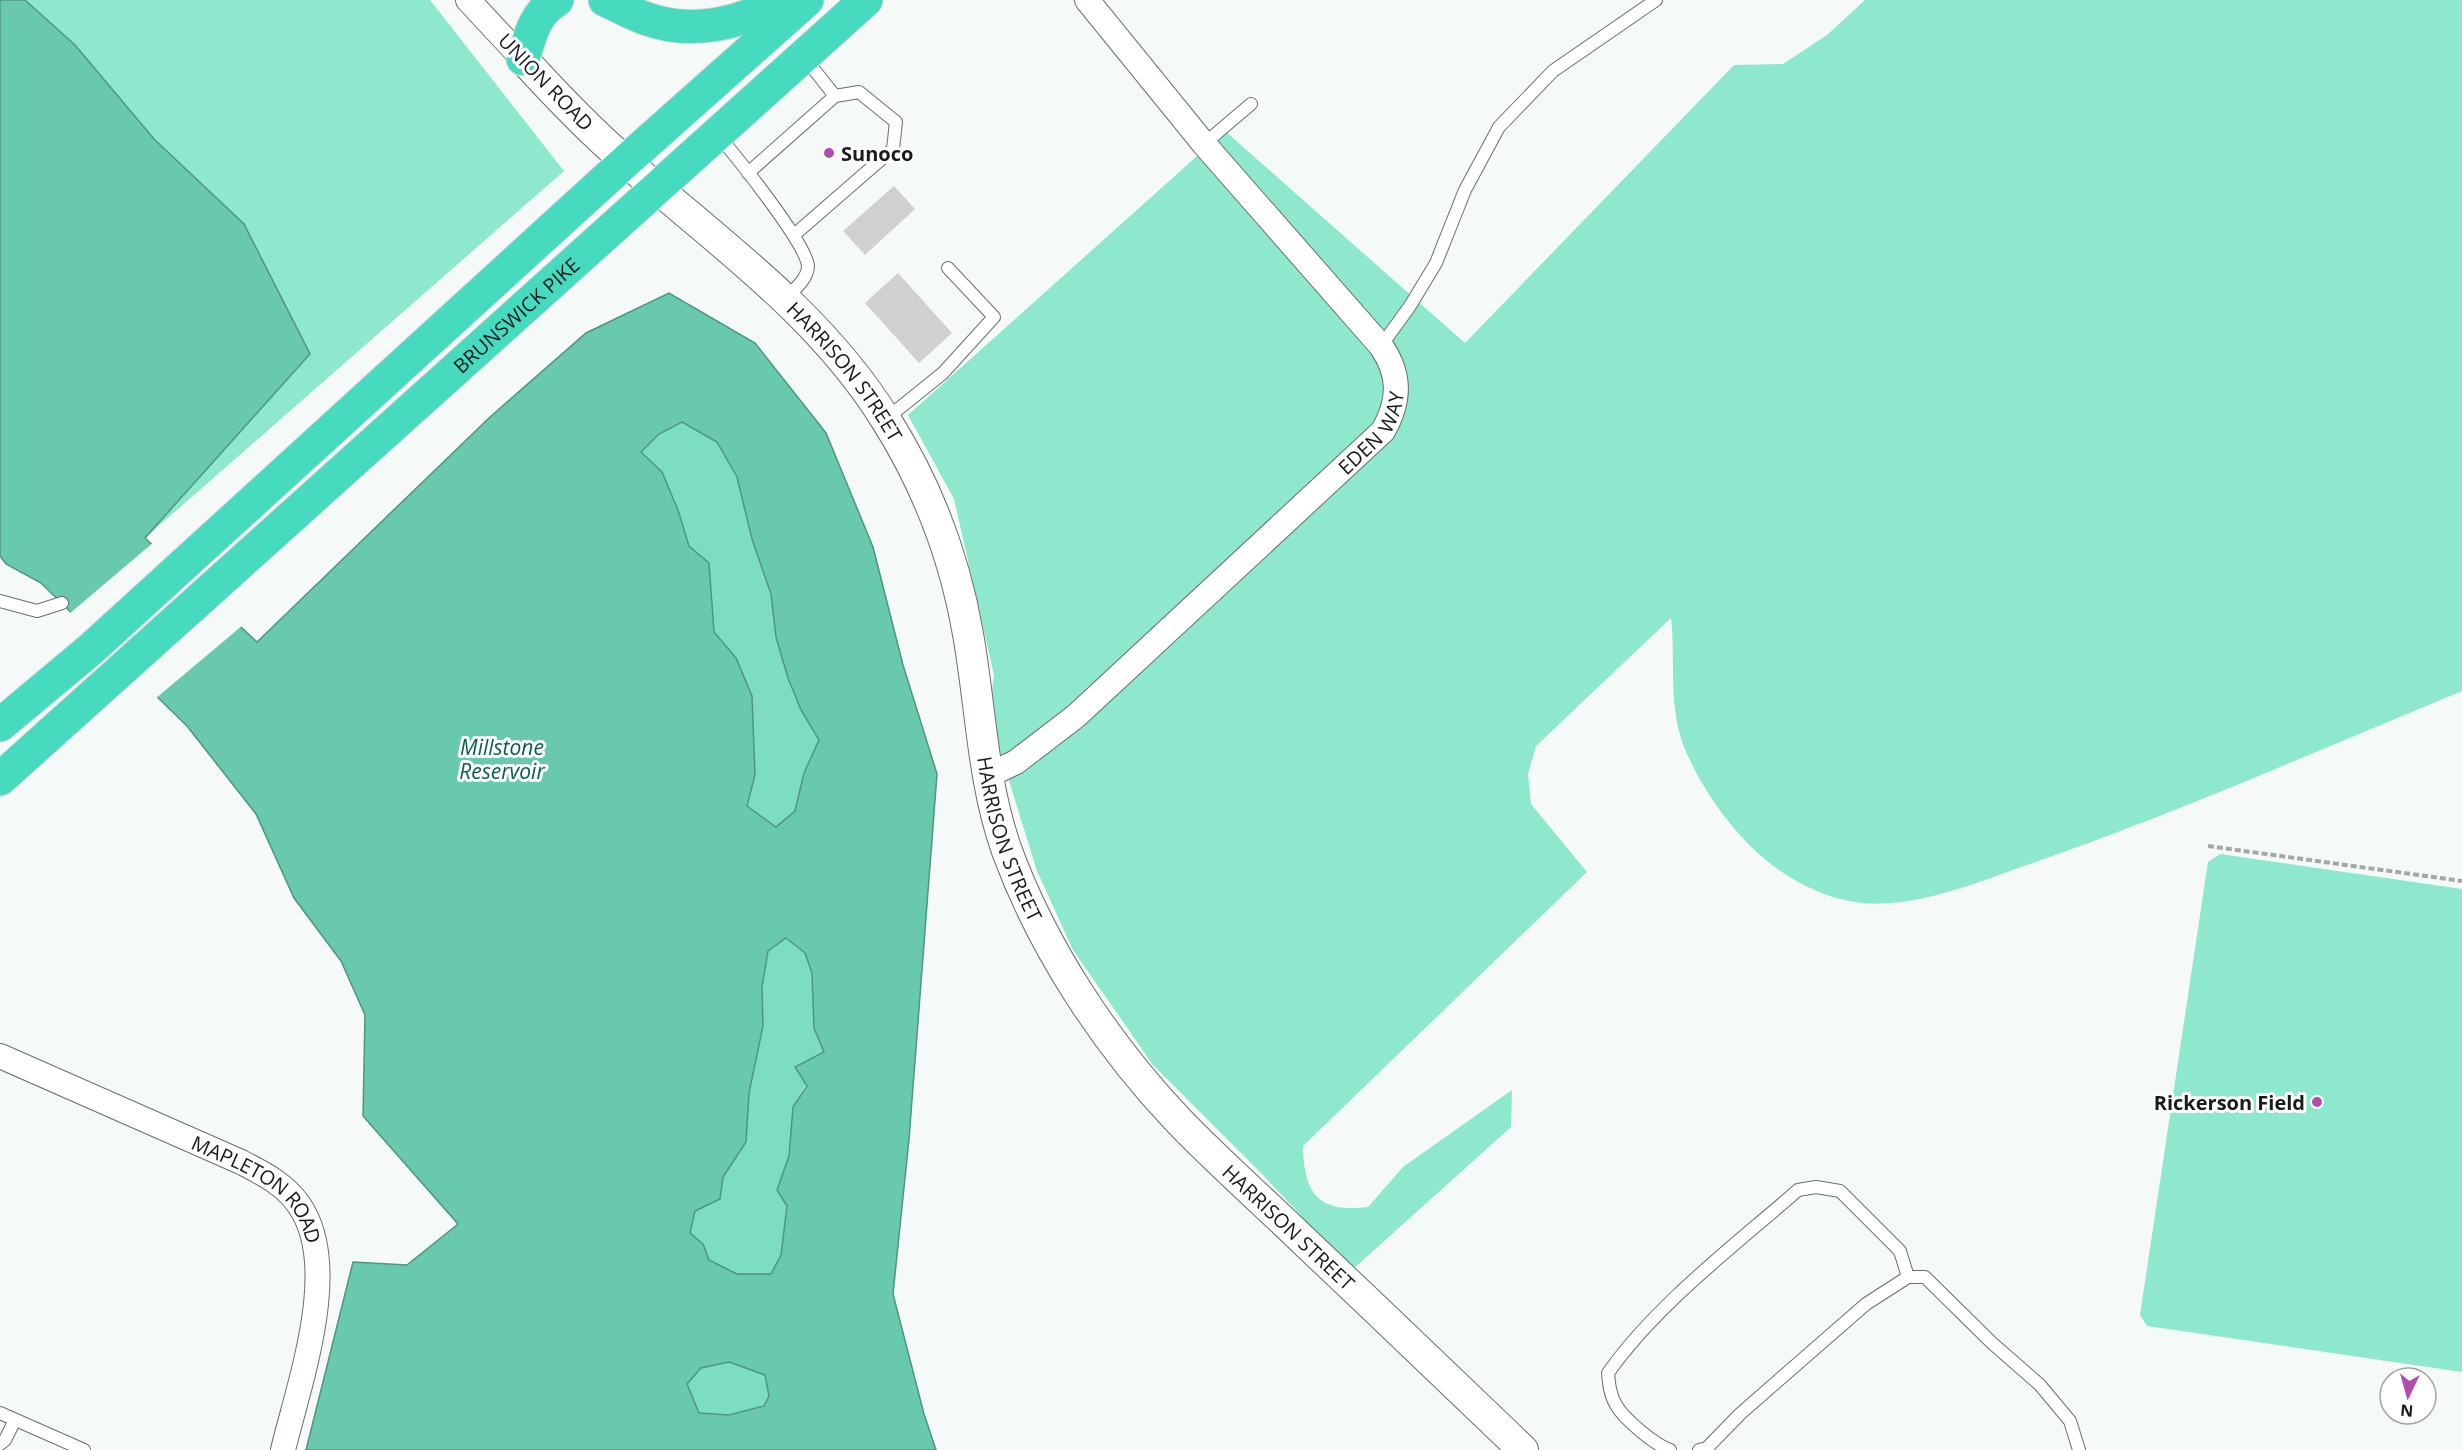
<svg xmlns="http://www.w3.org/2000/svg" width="2462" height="1450" font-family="'Open Sans',sans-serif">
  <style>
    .green { fill: #8ee8ce }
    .forest { fill: #7cddc2 }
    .water { fill: #68c9af; stroke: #509582; stroke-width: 1.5; fill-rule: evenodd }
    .pier { fill: #f5faf8 }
    .building { fill: #d2cfd2 }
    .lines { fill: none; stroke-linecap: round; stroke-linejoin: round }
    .service-casing { stroke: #6a6e6d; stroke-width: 14 }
    .minor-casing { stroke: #6a6e6d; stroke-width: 26 }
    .tertiary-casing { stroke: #6a6e6d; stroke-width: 32 }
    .trunk-casing { stroke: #d6d6d6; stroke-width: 35 }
    .path { stroke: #a4a8a6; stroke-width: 4; stroke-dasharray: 6 3; stroke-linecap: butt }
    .service { stroke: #fff; stroke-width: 12 }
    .minor { stroke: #fff; stroke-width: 24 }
    .tertiary { stroke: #fff; stroke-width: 30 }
    .trunk { stroke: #46dabe; stroke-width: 33 }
    .poi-dot { fill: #b14cb1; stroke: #fff; stroke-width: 2 }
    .labels { text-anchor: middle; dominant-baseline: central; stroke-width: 6; stroke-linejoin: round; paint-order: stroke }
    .street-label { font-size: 20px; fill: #191b1a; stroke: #fff }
    .poi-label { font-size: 20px; font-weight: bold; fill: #191b1a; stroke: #fff; text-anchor: start }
    .water-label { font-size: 21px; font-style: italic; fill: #0a5d4b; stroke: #fff }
  </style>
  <rect width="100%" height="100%" fill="#f5faf8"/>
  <!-- green -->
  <path class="green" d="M25 0H430L564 171 145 538 154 139 75 45Z
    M1865 0H2462V691C2319 750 2177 813 2030 864 1977 882 1919 908 1862 903 1781 894 1719 824 1687 754 1667 710 1676 663 1671 618L1536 746 1528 774 1531 804 1587 872 1303 1146C1304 1194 1318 1213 1368 1207L1403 1167 1512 1090 1511 1127 1352 1270 1261 1173 1153 1065 1073 950 1037 871 989 716 994 675 954 499 908 415 1225 131 1465 343 1734 65 1783 64 1827 35Z
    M2220 854 2462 889V1372L2147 1326 2140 1315 2208 862Z"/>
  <!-- forest -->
  <path class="forest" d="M682 421 717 442 737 477 752 539 771 594 776 637 801 710 819 740 804 773 795 811 776 828 747 806 755 775 736 658 714 632 709 564 689 546 678 510 641 452 659 434Z
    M786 938 805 953 812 973 814 1028 825 1052 793 1107 789 1156 777 1190 787 1206 781 1255 771 1274H737L709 1260 703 1244 690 1233 695 1211 720 1199 723 1177 746 1142 749 1093 763 1026 762 987 768 951Z
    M729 1362 765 1375 769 1397 764 1406 729 1415 698 1413 687 1383 701 1368Z"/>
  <!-- water -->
  <path class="water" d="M0 0H25L75 45 154 139 244 224 310 354 145 538 257 642 490 417 586 333 669 293 755 343 826 433 873 547 903 665 937 774 909 1139 893 1294 924 1414 936 1450H306L353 1262 407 1265 458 1224 363 1116 365 1015 341 961 294 898 256 814 187 726 41 583 6 564 0 556ZM682 422 717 442 737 477 752 539 771 594 776 637 788 678 801 710 819 740 804 773 795 811 776 827 747 806 755 775 752 696 736 658 714 632 709 563 689 546 678 510 662 472 641 452 659 434ZM786 938 805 953 812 973 814 1028 824 1052 795 1067 807 1086 793 1107 789 1156 777 1190 787 1206 781 1255 771 1274H737L709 1260 703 1244 690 1233 695 1211 720 1199 723 1177 746 1142 749 1093 763 1026 762 987 768 951ZM729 1362 765 1375 769 1396 764 1406 729 1415 699 1413 687 1384 701 1368Z"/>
  <!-- pier -->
  <path class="pier" d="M154 542 243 625 155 699 69 614Z"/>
  <!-- building -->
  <path class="building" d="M894 186 915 209 865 255 843 231Z
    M898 273 952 333 919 363 865 303Z"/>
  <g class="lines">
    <!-- service casing -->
    <g class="service-casing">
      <path id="service" d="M804 57 835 96
        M717 134C735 155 806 243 808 266 808 279 793 291 784 299
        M1204 144 1251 104
        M748 173 835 96 859 92 896 122 893 149 794 235
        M1381 346 1410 306 1436 263 1465 190 1499 127 1553 71 1656 0
        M886 419 943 373 994 317 948 268
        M0 601 37 611 62 603
        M0 1413 84 1450
        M0 1444 5 1440 15 1420
        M1670 1450C1655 1445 1624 1419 1616 1405 1610 1395 1609 1384 1608 1373 1657 1304 1734 1246 1798 1190L1816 1187 1840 1191 1900 1251 1908 1277
        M1699 1450 1707 1448 1740 1414 1866 1304 1908 1277H1925L1992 1343 2040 1385 2070 1421 2079 1450"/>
    </g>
    <!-- minor casing -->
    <g class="minor-casing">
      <g id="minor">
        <path d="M468 0 523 59"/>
        <path id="s1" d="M987 776 1016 762 1076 716 1383 431C1400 401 1401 375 1381 346L1204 144 1087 0"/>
        <path id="s2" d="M0 1056 241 1162C262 1173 285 1184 299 1205 342 1266 299 1383 283 1450"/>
      </g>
    </g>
    <!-- tertiary casing -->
    <g class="tertiary-casing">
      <g id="tertiary">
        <path id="s3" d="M523 59C555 94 587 128 623 159 716 241 820 313 886 420 927 485 955 559 968 634 981 707 982 781 1007 851 1043 949 1106 1044 1177 1119 1218 1162 1263 1201 1305 1242 1378 1311 1451 1381 1523 1450"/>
      </g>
    </g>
    <!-- trunk casing -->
    <g class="trunk-casing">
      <g id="trunk">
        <path d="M605 0C619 6 632 14 647 19 692 35 741 24 781 0"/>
        <path d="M523 59C530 35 535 13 557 0"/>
        <path d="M0 725 91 649 625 162 807 0"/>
        <path id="s4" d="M0 779 866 0"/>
      </g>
    </g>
    <!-- path -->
    <path class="path" d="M2208 846 2462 881"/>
    <!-- service -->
    <use href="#service" class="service"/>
    <!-- minor -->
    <use href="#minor" class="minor"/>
    <!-- tertiary -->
    <use href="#tertiary" class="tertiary"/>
    <!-- trunk -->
    <use href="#trunk" class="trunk"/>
  </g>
  <!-- markers -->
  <g class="poi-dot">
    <circle cx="829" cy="153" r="6"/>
    <circle cx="2317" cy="1102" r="6"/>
  </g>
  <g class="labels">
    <!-- street labels -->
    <g class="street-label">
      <text transform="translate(546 82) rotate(46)">UNION ROAD</text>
      <text stroke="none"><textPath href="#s4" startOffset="694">BRUNSWICK PIKE</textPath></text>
      <text stroke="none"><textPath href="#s3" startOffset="450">HARRISON STREET</textPath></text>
      <text stroke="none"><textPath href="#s1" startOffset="519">EDEN WAY</textPath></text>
      <text stroke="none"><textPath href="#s3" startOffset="954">HARRISON STREET</textPath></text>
      <text stroke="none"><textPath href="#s2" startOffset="294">MAPLETON ROAD</textPath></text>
      <text stroke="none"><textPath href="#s3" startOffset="1440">HARRISON STREET</textPath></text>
    </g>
    <!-- poi labels -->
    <g class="poi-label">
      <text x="841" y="153">Sunoco</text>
      <text x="2305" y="1102" text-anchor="end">Rickerson Field</text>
    </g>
    <!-- water labels -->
    <g class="water-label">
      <text x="502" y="747">Millstone<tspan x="502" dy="24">Reservoir</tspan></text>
    </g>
  </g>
  <!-- north arrow -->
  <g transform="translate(2408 1396) rotate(185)"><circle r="28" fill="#ffffff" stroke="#a3a4a3" stroke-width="1.5"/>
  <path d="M0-4.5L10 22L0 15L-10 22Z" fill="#b14cb1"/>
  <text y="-9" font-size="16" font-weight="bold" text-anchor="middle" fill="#191b1a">N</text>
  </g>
</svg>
